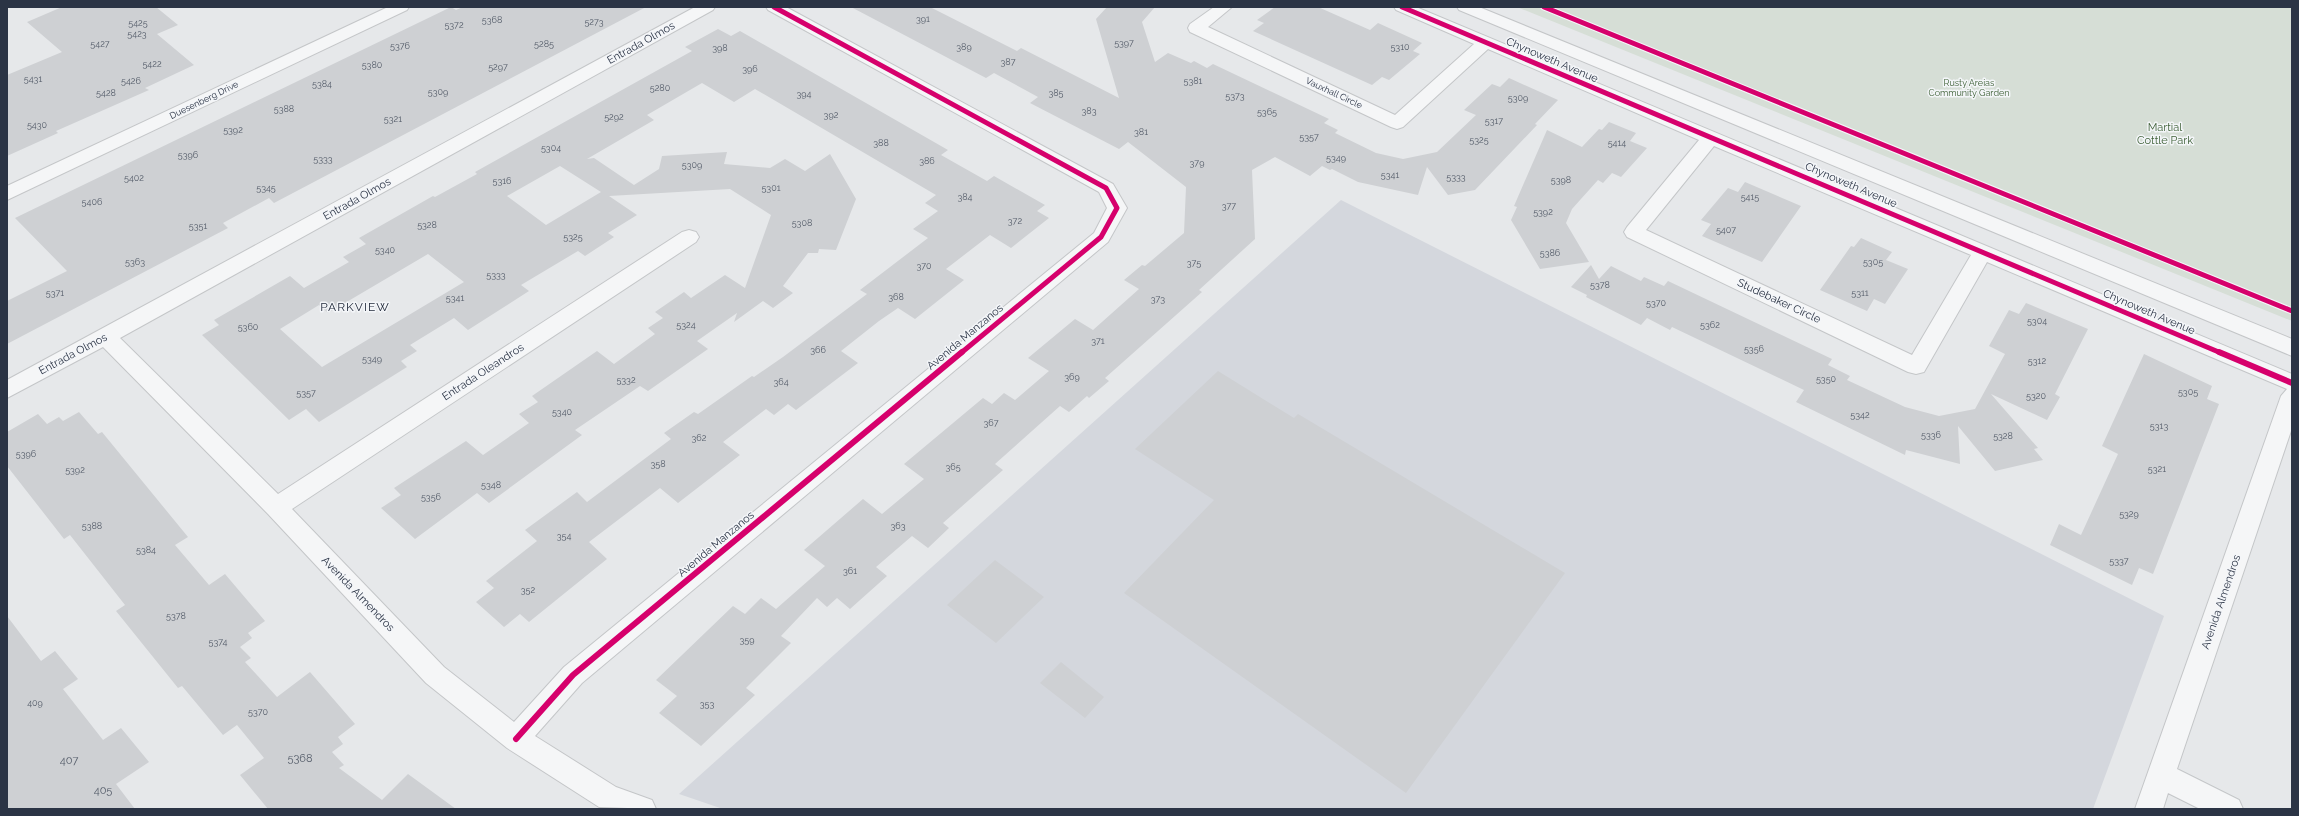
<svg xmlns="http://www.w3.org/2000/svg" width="2299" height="816" font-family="Raleway,sans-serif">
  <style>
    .built { fill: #d4d7dd }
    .green { fill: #d6ded6 }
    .building { fill: #ced0d3; fill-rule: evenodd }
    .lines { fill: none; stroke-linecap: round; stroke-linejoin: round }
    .minor-casing { stroke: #c4c6c8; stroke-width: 2 }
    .minor { fill: #f5f6f7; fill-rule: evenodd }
    .cycleway-far1-casing { stroke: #f4f6f9; stroke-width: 7 }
    .cycleway-casing { stroke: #f4f6f9; stroke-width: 9 }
    .cycleway-far1 { stroke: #d6006c; stroke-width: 5 }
    .cycleway { stroke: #d6006c; stroke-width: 6 }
    .labels { text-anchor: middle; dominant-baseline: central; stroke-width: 3; stroke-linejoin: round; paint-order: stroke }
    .number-label { font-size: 9px; fill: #545c69 }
    .far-park-label { font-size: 9px; fill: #3f6138; stroke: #f4f6f9 }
    .far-street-label { font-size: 9px; fill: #2b3445; stroke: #f4f6f9 }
    .street-label { font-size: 11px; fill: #2b3445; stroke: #f4f6f9 }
    .park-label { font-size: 11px; fill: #3f6138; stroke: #f4f6f9 }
    .near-number-label { font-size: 11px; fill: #545c69 }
    .neighbourhood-label { font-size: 12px; letter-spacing: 1px; fill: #1d2536; stroke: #f4f6f9 }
  </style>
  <rect width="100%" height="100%" fill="#e6e8ea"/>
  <!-- built -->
  <path class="built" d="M1341 200 2164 616 2093 809H723L679 794Z"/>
  <!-- green -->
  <path class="green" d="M1517 7H2292V321Z"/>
  <!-- building -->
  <path class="building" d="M62 7H156L178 25 157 34 194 65 145 88 149 90 56 131 58 133 7 156V75L62 52 27 22Z
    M451 7 456 10 463 7H646L274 203 269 198 223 223 228 228 7 344V301L67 271 15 218Z
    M851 7H930L1017 51 1021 48 1119 98 1096 19 1107 7H1155L1142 22 1155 62 1168 53 1191 63 1194 61 1207 68 1213 64 1329 119 1324 123 1338 130 1335 133 1376 153 1403 159 1437 152 1476 115 1464 110 1492 84 1500 87 1509 78 1558 100 1535 124 1537 125 1475 190 1448 195 1427 167 1418 195 1358 182 1332 169 1330 170 1322 166 1310 176 1275 157 1252 170 1255 239 1199 290 1202 292 1105 378 1109 381 1089 398 1087 396 1069 412 1060 406 995 464 1003 470 943 523 949 528 928 548 912 536 876 567 887 576 850 609 837 598 827 607 817 598 781 636 791 643 746 688 755 695 701 746 659 713 677 696 656 680 733 606 745 614 761 598 776 609 825 566 804 550 863 499 882 514 924 479 904 464 983 398 992 404 1004 393 1015 400 1049 371 1028 358 1075 319 1093 330 1139 289 1124 280 1142 265 1145 266 1184 233 1186 187 1128 142 1119 149 1030 103 1038 97 994 73 986 78Z
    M1275 7H1318L1370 30 1378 23 1422 43 1413 51 1420 54 1389 80 1382 77 1372 85 1253 31 1264 23 1257 20Z
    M718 29 731 36 740 31 761 43 948 150 941 155 987 181 994 176 1045 205 1037 211 1049 218 1011 248 990 235 946 269 964 280 915 319 898 308 879 321 841 351 858 363 796 410 788 404 774 415 766 409 723 442 740 455 678 503 660 488 589 542 607 559 529 622 520 614 504 627 476 602 494 588 486 581 537 541 525 530 577 492 587 502 671 439 664 433 694 412 698 414 752 376 754 377 783 357 867 294 860 290 928 238 913 229 938 211 925 203 936 195 755 89 734 102 702 83 647 115 654 120 587 159 594 158 634 185 659 169 662 156 727 152 724 164 770 168 785 159 805 171 830 154 856 199 836 250 819 249 818 253H808L783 286 793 293 773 308 763 301 734 322 737 313 697 341 708 349 648 391 640 386 575 430 582 435 489 503 477 493 415 539 381 508 401 495 394 488 466 441 483 455 529 423 519 414 538 402 532 396 597 351 614 364 655 334 648 328 663 318 655 312 684 292 691 298 725 275 745 288 771 215 730 189 609 196 637 215 608 233 614 237 585 256 578 251 521 285 529 291 468 330 454 318 410 345 417 351 401 361 407 367 319 422 306 409 289 420 202 335 219 325 214 320 290 276 304 288 349 262 343 257 366 244 359 238 433 196 435 197 477 174 475 172 692 51 685 47ZM560 166 601 192 546 225 507 196ZM428 254 464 282 322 367 280 329 319 305 328 313Z
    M1609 122 1636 133 1630 141 1647 148 1621 177 1612 173 1603 183 1598 180 1572 209 1566 223 1589 262 1540 269 1511 220 1517 207 1514 206 1547 130 1582 147 1599 129 1602 130Z
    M1745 182 1801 206 1762 262 1702 236 1711 224 1701 220 1728 188 1738 192Z
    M1861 238 1892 252 1886 260 1908 269 1885 304 1874 299 1867 311 1820 290 1851 246 1854 247Z
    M1591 265 1599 279 1611 266 1641 281 1644 277 1664 286 1668 281 1832 359 1828 365 1850 376 1847 380 1905 407 1939 416 1975 409 2005 354 1989 346 2009 310 2019 314 2026 303 2088 329 2055 394 2060 397 2047 420 1991 394 2038 448 2034 449 2043 460 1995 471 1958 426 1960 464 1906 450 1905 455 1796 402 1804 390 1672 327 1670 330 1647 318 1641 325 1586 297 1587 295 1571 287Z
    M2144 354 2212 386 2207 399 2219 404 2153 574 2139 568 2132 585 2050 545 2059 524 2081 535 2118 454 2102 446Z
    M1218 371 1294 418 1298 414 1565 573 1406 793 1124 593 1214 500 1135 449Z
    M79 412 98 434 102 432 188 537 175 545 209 585 225 574 265 621 248 633 252 638 240 647 251 658 245 662 277 697 310 672 355 724 338 737 343 744 332 752 344 765 339 768 382 800 408 774 456 809H268L240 775 264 758 237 725 223 735 182 686 178 688 116 611 125 605 70 535 64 539 7 466V432L38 414 47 424 59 417 63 421Z
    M995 560 1044 597 996 643 947 605Z
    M7 616 41 661 55 651 78 679 63 689 103 740 121 728 149 762 116 784 135 809H7Z
    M1061 662 1104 697 1085 718 1040 683Z"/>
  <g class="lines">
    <!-- minor casing -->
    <g class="minor-casing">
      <path id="minor" d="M388 7H409L407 10 7 200V186Z
        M695 7H715L713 10 120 338 278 494 682 232 689 230 696 232 699 237 696 242 292 509 444 667 514 722 564 667 1094 233 1107 208 1099 192 768 10 766 7H786L1113 184 1127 208 1108 242 582 683 535 736 616 787 652 800 656 809 599 807 507 748 426 683 268 514 103 347 7 398V380Z
        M1214 7H1232L1208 27 1395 115 1474 44 1396 10 1394 7H1416L2292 374V428L2177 769 2239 800 2243 809H2200L2168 793 2163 809H2135L2281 396 2287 389 1987 262 1924 372 1916 374 1908 372 1627 237 1624 232 1627 227 1699 140 1488 49 1403 127 1397 129 1391 127 1190 32 1188 28 1190 24ZM1714 146 1971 255 1912 355 1646 230Z
        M1457 7H1479L2292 339V356L1459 10Z"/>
    </g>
    <!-- minor -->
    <use href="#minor" class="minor"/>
    <!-- cycleway-far1 casing -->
    <g class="cycleway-far1-casing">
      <path id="cycleway-far1" d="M774 7 1106 188 1117 208 1101 237 961 353
        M1402 7 2221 353
        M1544 7 2292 311"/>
    </g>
    <!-- cycleway casing -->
    <g class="cycleway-casing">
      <path id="cycleway" d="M2219 352 2292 383
        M516 739 573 675 962 352"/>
    </g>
    <!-- cycleway-far1 -->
    <use href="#cycleway-far1" class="cycleway-far1"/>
    <!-- cycleway -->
    <use href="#cycleway" class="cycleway"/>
  </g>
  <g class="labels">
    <!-- number labels -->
    <g class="number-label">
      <text x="923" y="19">391</text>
      <text x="492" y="20">5368</text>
      <text x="594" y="22">5273</text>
      <text x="138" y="23">5425</text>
      <text x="454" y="25">5372</text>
      <text x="137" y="34">5423</text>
      <text x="1124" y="43">5397</text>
      <text x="100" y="44">5427</text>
      <text x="544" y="44">5285</text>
      <text x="400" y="46">5376</text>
      <text x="964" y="47">389</text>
      <text x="1400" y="47">5310</text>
      <text x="720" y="48">398</text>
      <text x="1008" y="62">387</text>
      <text x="152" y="64">5422</text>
      <text x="372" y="65">5380</text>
      <text x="498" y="67">5297</text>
      <text x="750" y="69">396</text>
      <text x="33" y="79">5431</text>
      <text x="131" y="81">5426</text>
      <text x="1193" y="81">5381</text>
      <text x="322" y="84">5384</text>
      <text x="660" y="88">5280</text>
      <text x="438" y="92">5309</text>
      <text x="106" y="93">5428</text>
      <text x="1056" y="93">385</text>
      <text x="804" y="94">394</text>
      <text x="1235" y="96">5373</text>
      <text x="1518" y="98">5309</text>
      <text x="284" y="109">5388</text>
      <text x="1089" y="111">383</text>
      <text x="1267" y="112">5365</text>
      <text x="831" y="115">392</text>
      <text x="614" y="117">5292</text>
      <text x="393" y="119">5321</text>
      <text x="1494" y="121">5317</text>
      <text x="37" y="125">5430</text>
      <text x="233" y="130">5392</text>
      <text x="1141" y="132">381</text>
      <text x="1309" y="137">5357</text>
      <text x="1479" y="140">5325</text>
      <text x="881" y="143">388</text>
      <text x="1617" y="143">5414</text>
      <text x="551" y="148">5304</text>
      <text x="188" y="155">5396</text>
      <text x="1336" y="158">5349</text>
      <text x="323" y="159">5333</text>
      <text x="927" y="161">386</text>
      <text x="1197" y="163">379</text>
      <text x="692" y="165">5309</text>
      <text x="1390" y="175">5341</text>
      <text x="1456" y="177">5333</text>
      <text x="134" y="178">5402</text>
      <text x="1561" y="180">5398</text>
      <text x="502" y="181">5316</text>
      <text x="266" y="188">5345</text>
      <text x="771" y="188">5301</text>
      <text x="965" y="197">384</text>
      <text x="1750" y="197">5415</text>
      <text x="92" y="202">5406</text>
      <text x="1229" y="206">377</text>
      <text x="1543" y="212">5392</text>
      <text x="1015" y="221">372</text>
      <text x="802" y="223">5308</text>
      <text x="427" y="225">5328</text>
      <text x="198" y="226">5351</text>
      <text x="1726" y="230">5407</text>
      <text x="573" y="237">5325</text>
      <text x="385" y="250">5340</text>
      <text x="1550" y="253">5386</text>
      <text x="135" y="262">5363</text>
      <text x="1873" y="262">5305</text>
      <text x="1194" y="263">375</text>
      <text x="924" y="266">370</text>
      <text x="496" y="275">5333</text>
      <text x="1600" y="285">5378</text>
      <text x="55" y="293">5371</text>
      <text x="1860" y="293">5311</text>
      <text x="896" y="297">368</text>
      <text x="455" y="298">5341</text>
      <text x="1158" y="299">373</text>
      <text x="1656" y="303">5370</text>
      <text x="2037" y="321">5304</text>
      <text x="686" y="325">5324</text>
      <text x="1710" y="325">5362</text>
      <text x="248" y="327">5360</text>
      <text x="1098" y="341">371</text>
      <text x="1754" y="349">5356</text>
      <text x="818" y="350">366</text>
      <text x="372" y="359">5349</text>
      <text x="2037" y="361">5312</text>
      <text x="1072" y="377">369</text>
      <text x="1826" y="379">5350</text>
      <text x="626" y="380">5332</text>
      <text x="781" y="382">364</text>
      <text x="2188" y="392">5305</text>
      <text x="306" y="393">5357</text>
      <text x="2036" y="396">5320</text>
      <text x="562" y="412">5340</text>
      <text x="1860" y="415">5342</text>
      <text x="991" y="423">367</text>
      <text x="2159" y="426">5313</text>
      <text x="1931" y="435">5336</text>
      <text x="2003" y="436">5328</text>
      <text x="699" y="438">362</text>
      <text x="26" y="454">5396</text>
      <text x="658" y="464">358</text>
      <text x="953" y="467">365</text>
      <text x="2157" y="469">5321</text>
      <text x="75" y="470">5392</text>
      <text x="491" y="485">5348</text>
      <text x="431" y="497">5356</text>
      <text x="2129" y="514">5329</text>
      <text x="92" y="526">5388</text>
      <text x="898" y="526">363</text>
      <text x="564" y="536">354</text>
      <text x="146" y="550">5384</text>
      <text x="2119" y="561">5337</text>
      <text x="850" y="571">361</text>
      <text x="528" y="590">352</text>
      <text x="176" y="616">5378</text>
      <text x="747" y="640">359</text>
      <text x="218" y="642">5374</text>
      <text x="35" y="703">409</text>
      <text x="707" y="704">353</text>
      <text x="258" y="712">5370</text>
    </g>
    <!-- far-park labels -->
    <g class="far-park-label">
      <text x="1969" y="83">Rusty Areias<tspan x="1969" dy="10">Community Garden</tspan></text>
    </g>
    <!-- far-street labels -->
    <g class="far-street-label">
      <text transform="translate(1334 93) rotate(25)">Vauxhall Circle</text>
      <text transform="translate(204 100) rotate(-26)">Duesenberg Drive</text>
    </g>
    <!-- street labels -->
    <g class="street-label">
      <text transform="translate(641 43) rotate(-29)">Entrada Olmos</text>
      <text transform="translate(1552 60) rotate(23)">Chynoweth Avenue</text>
      <text transform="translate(1851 185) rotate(23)">Chynoweth Avenue</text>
      <text transform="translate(357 199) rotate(-29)">Entrada Olmos</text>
      <text transform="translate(1779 301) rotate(25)">Studebaker Circle</text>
      <text transform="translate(2149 312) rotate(23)">Chynoweth Avenue</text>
      <text transform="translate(965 337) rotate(-40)">Avenida Manzanos</text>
      <text transform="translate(73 354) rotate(-28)">Entrada Olmos</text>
      <text transform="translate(483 372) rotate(-33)">Entrada Oleandros</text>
      <text transform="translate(716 544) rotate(-40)">Avenida Manzanos</text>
      <text transform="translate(358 594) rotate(46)">Avenida Almendros</text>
      <text transform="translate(2221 602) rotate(-71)">Avenida Almendros</text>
    </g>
    <!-- park labels -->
    <g class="park-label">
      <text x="2165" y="127">Martial<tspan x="2165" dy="13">Cottle Park</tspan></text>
    </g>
    <!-- near-number labels -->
    <g class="near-number-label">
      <text x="300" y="758">5368</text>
      <text x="69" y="760">407</text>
      <text x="103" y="790">405</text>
    </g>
    <!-- neighbourhood labels -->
    <g class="neighbourhood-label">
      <text x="355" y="307">PARKVIEW</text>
    </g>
  </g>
  <!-- border -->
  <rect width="2299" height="816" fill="none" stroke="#2b3445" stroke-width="16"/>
</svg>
